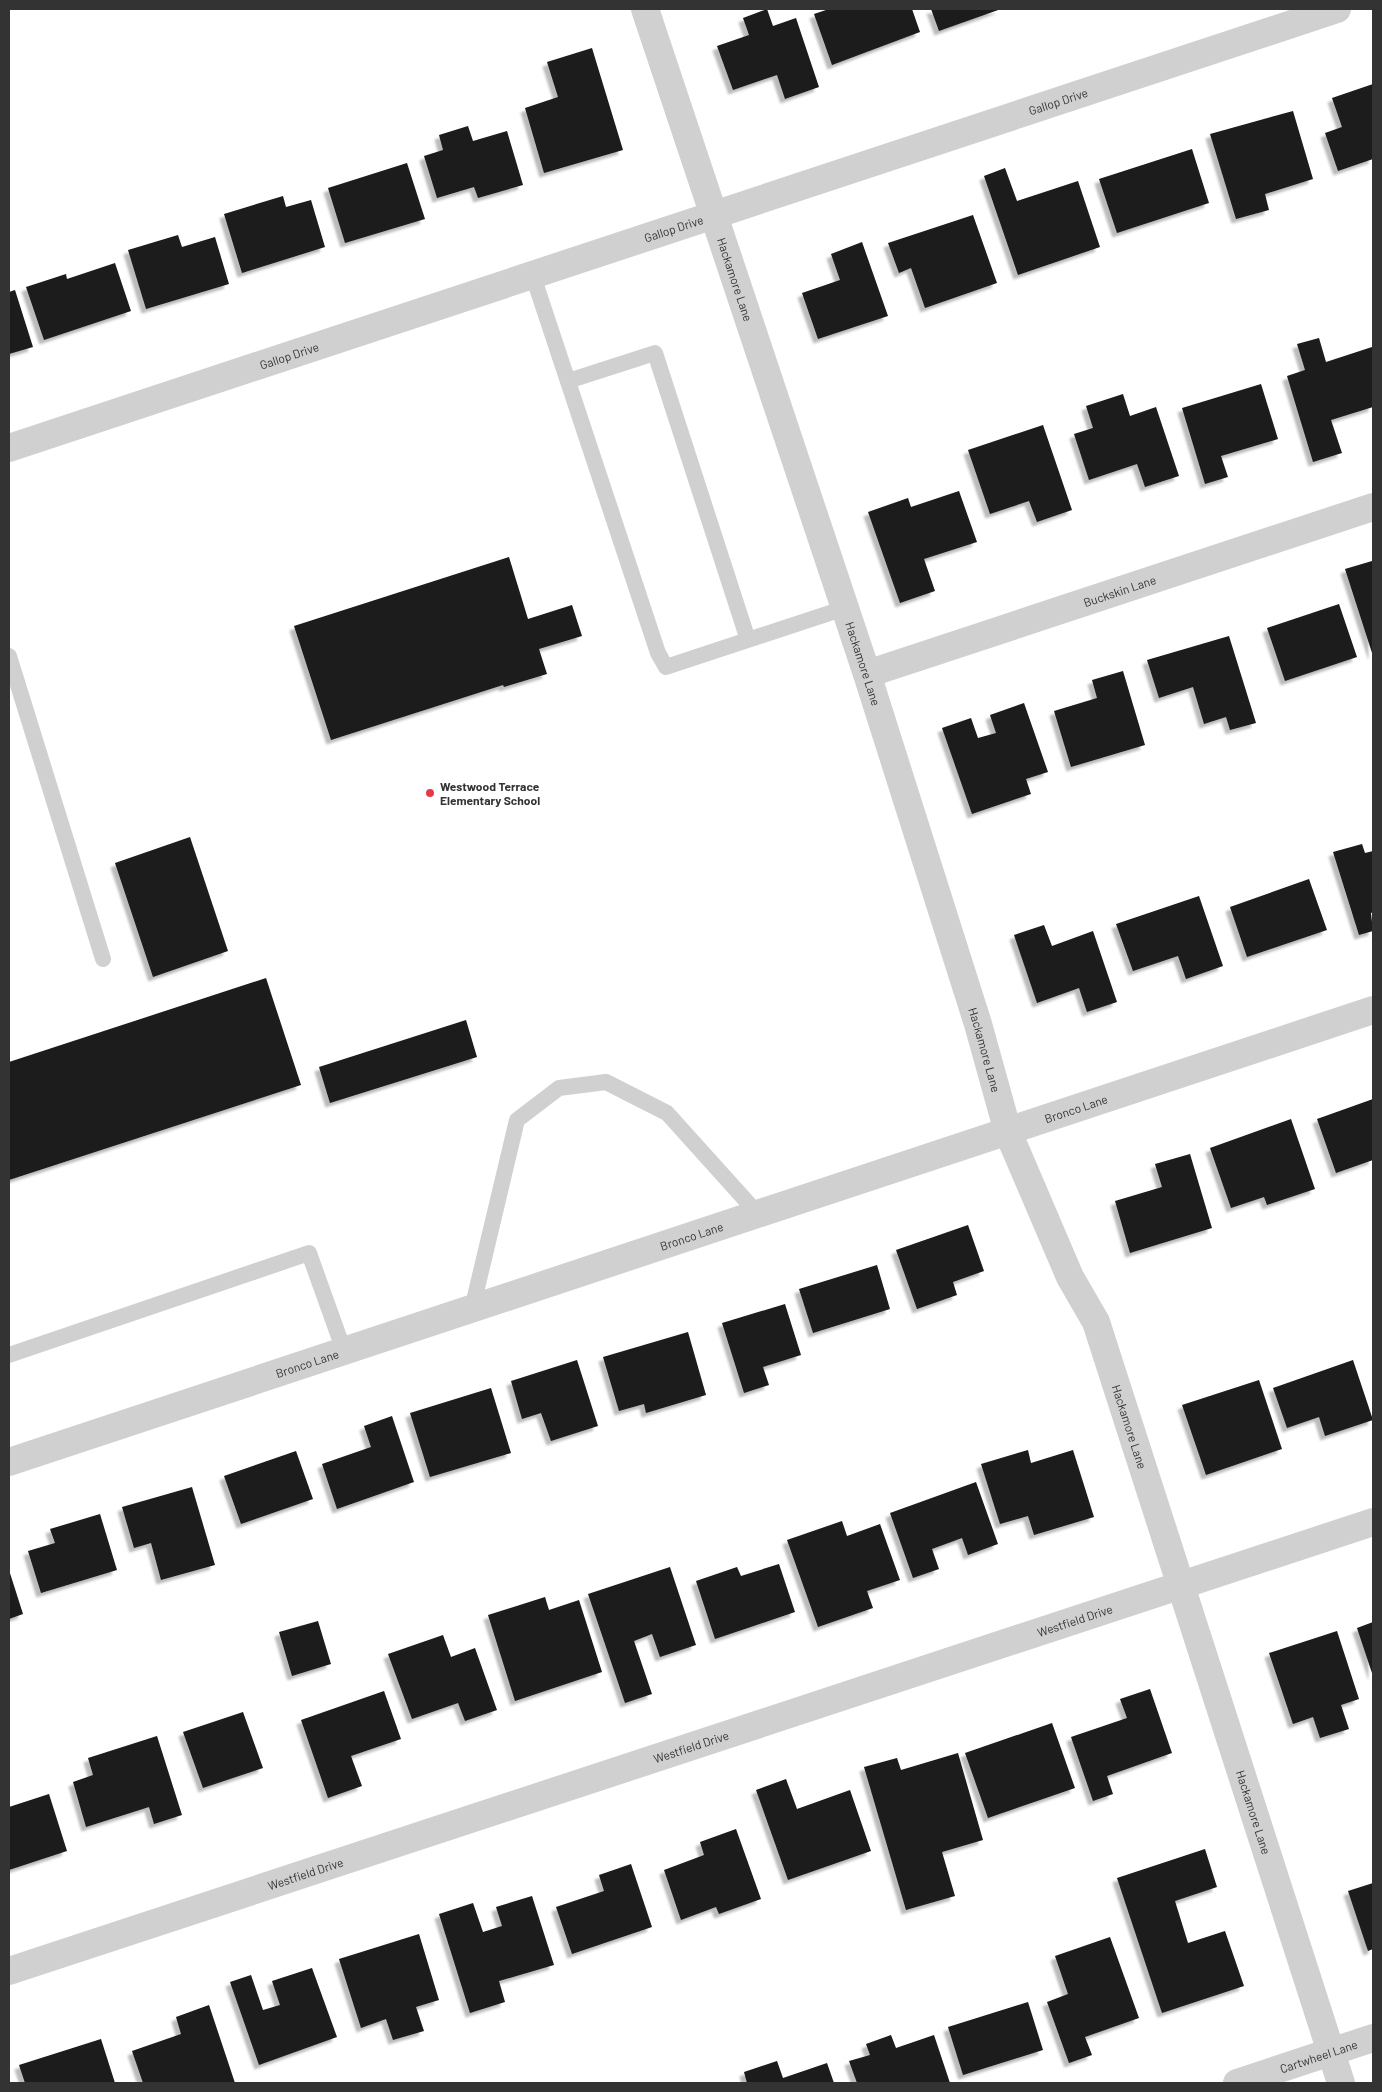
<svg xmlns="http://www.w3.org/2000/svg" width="1382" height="2092" font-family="Barlow,sans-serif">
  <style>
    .building { fill: #1a1a1a; filter: url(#shadow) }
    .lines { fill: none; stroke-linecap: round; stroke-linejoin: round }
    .service { stroke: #d0d0d0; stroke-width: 16 }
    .minor { stroke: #d0d0d0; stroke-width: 28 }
    .poi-dot { fill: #e63946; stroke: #fff; stroke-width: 2 }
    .labels { text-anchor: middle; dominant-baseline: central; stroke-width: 5; stroke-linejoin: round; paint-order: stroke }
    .street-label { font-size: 12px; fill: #333; stroke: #fff }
    .poi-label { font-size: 12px; font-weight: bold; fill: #333; stroke: #fff; text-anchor: start }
  </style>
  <defs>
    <filter id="shadow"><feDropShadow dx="-4.5" dy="4.5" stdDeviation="1" flood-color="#0004"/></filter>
  </defs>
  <rect width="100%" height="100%" fill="#fff"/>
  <!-- building -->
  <path class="building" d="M767 9 773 26 796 18 819 87 785 99 777 75 733 90 717 46 749 35 743 18Z
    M829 9H912L920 32 832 65 814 14Z
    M931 9H1001L939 31Z
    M592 48 623 150 544 173 525 108 558 97 547 62Z
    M1373 84V159L1338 171 1325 133 1342 127 1332 98Z
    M1293 111 1313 179 1265 194 1269 210 1236 219 1210 134Z
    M468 126 473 141 507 131 523 185 478 198 474 187 437 198 424 156 443 150 439 135Z
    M1192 149 1209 203 1117 233 1099 179Z
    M407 163 425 219 345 243 328 188Z
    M1005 168 1017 201 1078 181 1100 247 1018 275 984 176Z
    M283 196 286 207 311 200 325 247 242 273 224 214Z
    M973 215 997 283 925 308 911 268 899 273 888 243Z
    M178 235 182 247 215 237 229 284 146 309 128 250Z
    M862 242 888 316 818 339 802 293 840 280 831 254Z
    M115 263 131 311 44 340 26 287 66 274 67 279Z
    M15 290 33 347 9 354V292Z
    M1319 338 1326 362 1372 347 1373 407 1331 420 1342 453 1313 462 1287 376 1305 370 1297 344Z
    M1261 384 1278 439 1221 456 1228 477 1205 484 1182 408Z
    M1123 394 1130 416 1156 407 1179 476 1145 487 1137 464 1089 480 1074 434 1093 428 1086 406Z
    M1043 425 1072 510 1037 522 1029 501 990 514 968 450Z
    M959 491 977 542 924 559 935 591 900 603 868 512 908 498 911 507Z
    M509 557 528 619 572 605 582 636 539 649 547 674 504 687 503 685 331 740 294 626Z
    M1372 561 1373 565V656L1345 569Z
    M1339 604 1357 657 1285 681 1267 628Z
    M1229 636 1256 723 1230 730 1226 717 1204 724 1193 687 1159 698 1147 660Z
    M1123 671 1145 745 1071 767 1054 711 1097 698 1092 680Z
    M1024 703 1048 772 1026 779 1031 794 972 814 942 728 971 718 978 738 996 733 990 715Z
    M190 837 228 951 153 977 115 863Z
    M1362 844 1365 853 1373 851V912L1371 913 1373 931 1359 935 1333 852Z
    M1309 879 1327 930 1247 957 1230 907Z
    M1199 896 1223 966 1186 979 1178 956 1133 971 1116 924Z
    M1044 925 1052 946 1093 931 1117 1002 1087 1012 1079 988 1037 1003 1014 935Z
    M266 978 301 1085 9 1180V1062Z
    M466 1020 477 1057 330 1103 319 1067Z
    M1373 1099V1160L1336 1173 1317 1119Z
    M1291 1119 1315 1189 1267 1205 1264 1197 1231 1208 1210 1148Z
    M1190 1154 1212 1228 1130 1253 1115 1201 1162 1187 1155 1164Z
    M968 1225 984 1271 953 1282 957 1295 917 1309 896 1250Z
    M877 1265 890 1309 813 1333 799 1289Z
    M785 1304 801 1355 763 1367 769 1385 744 1393 722 1323Z
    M688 1332 706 1395 646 1413 644 1404 619 1411 603 1357Z
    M577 1360 598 1426 551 1441 541 1413 522 1419 511 1381Z
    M1353 1360 1373 1420 1325 1436 1319 1417 1287 1428 1273 1388Z
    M1259 1380 1282 1449 1206 1475 1182 1405Z
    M491 1388 511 1453 430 1477 410 1413Z
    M392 1416 414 1482 337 1509 322 1464 371 1447 364 1426Z
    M1028 1450 1031 1463 1073 1450 1094 1517 1034 1535 1028 1516 1000 1524 981 1464Z
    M296 1451 313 1499 241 1524 224 1476Z
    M976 1482 998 1544 968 1555 962 1538 932 1549 939 1569 913 1578 890 1513Z
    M192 1487 215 1565 161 1580 151 1543 134 1548 122 1507Z
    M100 1514 117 1570 41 1593 28 1551 55 1543 50 1529Z
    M842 1521 847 1536 880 1524 900 1580 867 1591 873 1608 818 1627 787 1540Z
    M779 1564 795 1612 715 1639 696 1581 737 1567 741 1576Z
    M670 1567 696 1645 660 1657 652 1634 634 1641 652 1694 625 1703 588 1594Z
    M9 1570 23 1614 9 1619Z
    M545 1597 549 1610 579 1600 602 1672 515 1701 488 1615Z
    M318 1621 331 1664 292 1676 279 1632Z
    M1373 1622V1676L1357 1628Z
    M1337 1631 1359 1699 1341 1705 1349 1729 1320 1738 1313 1717 1293 1724 1269 1653Z
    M443 1635 451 1657 475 1648 497 1710 465 1721 458 1703 412 1719 388 1654Z
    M1150 1689 1172 1753 1107 1776 1113 1794 1093 1801 1071 1737 1127 1718 1120 1699Z
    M384 1691 401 1739 351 1756 362 1786 328 1798 301 1720Z
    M243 1712 263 1768 203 1788 183 1732Z
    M1052 1723 1075 1788 988 1818 965 1753Z
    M157 1736 182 1815 154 1824 149 1807 86 1827 73 1782 93 1775 88 1758Z
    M958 1753 983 1840 942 1852 955 1896 906 1910 864 1767 897 1758 901 1770Z
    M786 1779 797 1809 850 1790 871 1851 788 1880 756 1790Z
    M49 1794 67 1851 9 1870V1807Z
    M736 1829 761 1899 719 1914 716 1907 681 1920 664 1870 704 1855 700 1842Z
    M1205 1849 1217 1887 1175 1901 1188 1943 1225 1931 1244 1986 1162 2013 1117 1878Z
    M631 1864 652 1927 572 1954 556 1907 604 1891 599 1875Z
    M1373 1883V1949L1368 1951 1348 1891Z
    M532 1896 554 1965 499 1981 505 2002 470 2013 439 1914 473 1903 483 1932 502 1926 496 1907Z
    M419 1934 439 2000 416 2007 424 2031 393 2040 386 2019 361 2028 339 1959Z
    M1110 1937 1139 2018 1085 2037 1092 2055 1069 2063 1047 2002 1068 1994 1055 1956Z
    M312 1968 337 2037 259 2065 230 1982 251 1975 263 2010 280 2005 272 1981Z
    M1028 2002 1043 2050 963 2075 948 2027Z
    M209 2005 235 2083H143L132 2051 181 2034 176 2017Z
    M891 2035 896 2048 934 2035 950 2083H857L849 2061 870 2055 866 2044Z
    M101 2039 115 2083H25L19 2065Z
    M777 2061 783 2078 827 2063 834 2083H747L744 2072Z"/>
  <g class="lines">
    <!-- service -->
    <path class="service" d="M533 276 658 653 666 667 845 608
      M568 381 655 353 748 640
      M9 656 103 959
      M472 1309 517 1120 559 1088 606 1082 667 1113 758 1214
      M9 1355 309 1253 344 1351"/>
    <!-- minor -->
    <g class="minor">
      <path id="s1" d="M645 9 867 674 978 1024 1008 1132 1070 1277 1096 1322 1341 2083"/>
      <path id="s2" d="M9 448 1337 9"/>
      <path id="s3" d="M867 674 1373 507"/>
      <path id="s4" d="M9 1462 1373 1010"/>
      <path id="s5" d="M9 1971 1373 1522"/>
      <path id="s6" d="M1237 2083 1373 2038"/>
    </g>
  </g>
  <!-- markers -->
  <circle class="poi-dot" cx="430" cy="793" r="5"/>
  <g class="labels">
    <!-- street labels -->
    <g class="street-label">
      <text stroke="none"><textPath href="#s2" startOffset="1105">Gallop Drive</textPath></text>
      <text stroke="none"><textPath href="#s2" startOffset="700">Gallop Drive</textPath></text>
      <text stroke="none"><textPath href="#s1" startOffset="285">Hackamore Lane</textPath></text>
      <text stroke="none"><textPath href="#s2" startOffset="295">Gallop Drive</textPath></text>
      <text stroke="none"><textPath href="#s3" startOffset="266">Buckskin Lane</textPath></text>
      <text stroke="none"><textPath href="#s1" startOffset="690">Hackamore Lane</textPath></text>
      <text stroke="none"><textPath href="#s1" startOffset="1095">Hackamore Lane</textPath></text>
      <text stroke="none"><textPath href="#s4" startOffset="1124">Bronco Lane</textPath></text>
      <text stroke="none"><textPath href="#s4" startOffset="719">Bronco Lane</textPath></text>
      <text stroke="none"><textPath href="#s4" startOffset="314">Bronco Lane</textPath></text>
      <text stroke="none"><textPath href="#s1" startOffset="1500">Hackamore Lane</textPath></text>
      <text stroke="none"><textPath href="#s5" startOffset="1122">Westfield Drive</textPath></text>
      <text stroke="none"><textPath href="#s5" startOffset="718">Westfield Drive</textPath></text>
      <text stroke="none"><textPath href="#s1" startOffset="1905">Hackamore Lane</textPath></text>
      <text stroke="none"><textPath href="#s5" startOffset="312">Westfield Drive</textPath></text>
      <text stroke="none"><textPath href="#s6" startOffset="86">Cartwheel Lane</textPath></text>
    </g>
    <!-- poi labels -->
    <g class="poi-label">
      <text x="440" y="786">Westwood Terrace<tspan x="440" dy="14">Elementary School</tspan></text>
    </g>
  </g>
  <!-- border -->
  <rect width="1382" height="2092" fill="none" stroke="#333333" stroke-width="20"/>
</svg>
